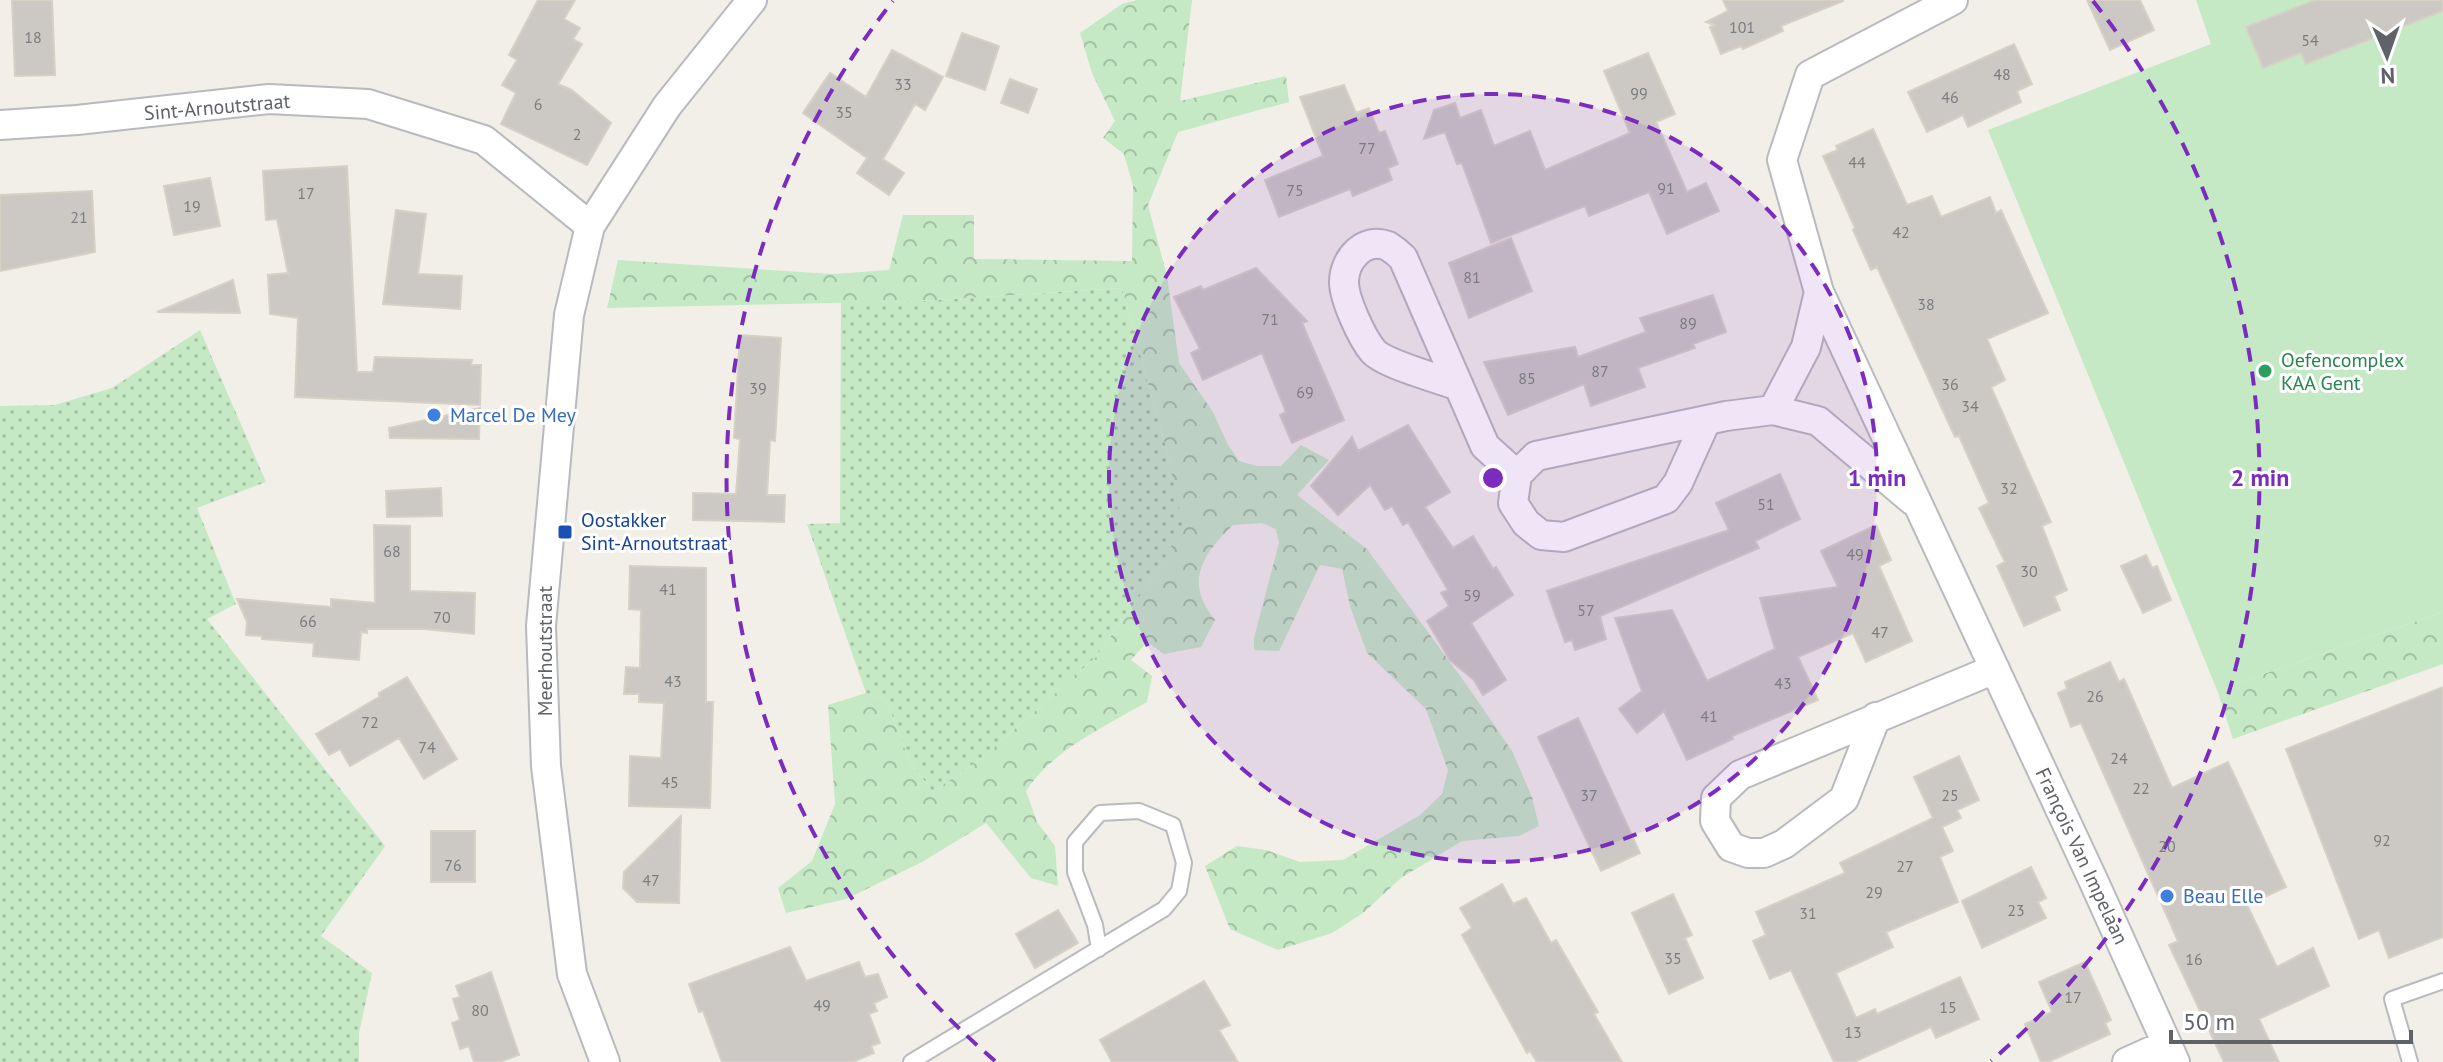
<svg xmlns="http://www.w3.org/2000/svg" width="2443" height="1062" font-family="'PT Sans',sans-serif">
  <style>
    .grass { fill: url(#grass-dots) }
    .forest { fill: url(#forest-crowns) }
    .pitch { fill: #c5e9c4 }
    .building { fill: #ccc9c4; stroke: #d6d0c5; stroke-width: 2 }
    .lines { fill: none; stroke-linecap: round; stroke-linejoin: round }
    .service-casing { stroke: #b8babe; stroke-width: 18 }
    .minor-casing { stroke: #b8babe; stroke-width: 32 }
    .service { stroke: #fff; stroke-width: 14 }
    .minor { stroke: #fff; stroke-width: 28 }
    .ring { fill: none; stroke: #7b2cbf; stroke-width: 4; stroke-dasharray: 14 10 }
    .leisure-dot { fill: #2e9e5b; stroke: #fff; stroke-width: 3 }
    .shop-dot { fill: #3f7fe0; stroke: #fff; stroke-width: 3 }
    .transit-dot { fill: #1a4fb4; stroke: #fff; stroke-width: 3 }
    .labels { text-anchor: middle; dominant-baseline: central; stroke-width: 6; stroke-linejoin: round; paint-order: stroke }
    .number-label { font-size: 16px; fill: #7a7c7f }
    .street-label { font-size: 20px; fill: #5f6368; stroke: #fff }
    .leisure-label { font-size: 20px; fill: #27864d; stroke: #fff; text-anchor: start }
    .shop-label { font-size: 20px; fill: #366cbe; stroke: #fff; text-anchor: start }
    .transit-label { font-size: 20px; fill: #164399; stroke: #fff; text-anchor: start }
    .centre { fill: #7b2cbf; stroke: #fff; stroke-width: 4 }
    .ring-label { font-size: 24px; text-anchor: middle; font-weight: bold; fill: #7b2cbf; stroke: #fff; stroke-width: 6; stroke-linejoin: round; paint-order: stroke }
  </style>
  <defs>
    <pattern id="grass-dots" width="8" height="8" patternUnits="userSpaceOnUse" patternTransform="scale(2)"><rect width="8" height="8" fill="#c5e9c4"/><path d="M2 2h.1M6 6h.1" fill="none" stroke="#a3c0a3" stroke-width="1.8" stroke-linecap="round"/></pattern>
    <pattern id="forest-crowns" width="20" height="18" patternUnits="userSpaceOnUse" patternTransform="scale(2)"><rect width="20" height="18" fill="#c5e9c4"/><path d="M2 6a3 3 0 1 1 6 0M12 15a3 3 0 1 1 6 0" fill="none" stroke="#a3c0a3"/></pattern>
  </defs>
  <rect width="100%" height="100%" fill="#f1efe7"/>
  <!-- grass -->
  <path class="grass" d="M1122 288 1166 448 1184 526 1153 578 1095 658 982 758 933 792 910 762 886 700 866 693 807 524 840 523 841 302 921 301Z
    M200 330 266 482 197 508 236 604 207 619 385 846 321 936 372 973 359 1033V1062H0V406L55 405 112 388Z"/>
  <!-- forest -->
  <path class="forest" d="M1137 0H1192L1180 101 1286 76 1289 102 1178 132 1148 205 1167 276 1179 363 1213 412 1227 443 1239 461 1257 466H1281L1301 445 1329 460 1297 495 1367 549 1466 684 1512 751 1532 797 1539 826 1519 836 1462 841 1401 878 1363 913 1332 933 1278 950 1230 929 1205 866 1237 846 1266 850 1300 862 1343 860 1420 815 1442 794 1448 770 1426 709 1367 653 1350 606 1342 569 1320 565 1279 651 1254 650V638L1279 543 1276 529 1262 523 1233 525C1202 555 1184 582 1215 620L1201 647 1164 654 1147 642 1131 660 1152 676 1147 702C1106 726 1052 750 1026 791L1037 822 1055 846 1058 886 1031 878 986 823 922 862 846 899 786 913 778 888 812 861 835 804 828 705 866 693 886 700 910 762 933 792 982 758 1095 658 1153 578 1183 526 1166 448 1122 288 921 301 607 308 618 260 833 274 889 270 903 215H974V259L1132 261 1133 186 1124 154 1103 138 1115 121 1092 73 1080 33 1122 4Z
    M2443 612V664L2233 739 2217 690Z"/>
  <!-- pitch -->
  <path class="pitch" d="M2196 0H2443V612L2217 690 1988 130 2211 44Z"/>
  <!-- building -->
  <path class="building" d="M12 0H52L55 75 15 76Z
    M538 0H575L564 19 580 28 573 39 582 44 558 84 572 90 611 123 587 165 501 124 516 93 502 85 517 60 509 55Z
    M1723 0H1843V1L1781 26 1783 31 1743 49 1741 46 1721 54 1710 27 1715 25 1706 22 1728 11Z
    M2087 0H2140L2154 30 2110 50Z
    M2315 0H2443V11L2306 64 2301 53 2263 68 2246 27Z
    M962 33 999 46 985 90 946 76Z
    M2014 44 2032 84 2017 91 2021 102 1968 127 1963 115 1927 132 1908 92Z
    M892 50 943 77 925 110 915 104 883 159 904 173 889 195 857 173 867 158 803 113 830 73 866 97Z
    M1648 53 1675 114 1656 122 1687 192 1706 183 1719 211 1667 234 1649 192 1589 216 1585 206 1491 243 1462 163 1457 164 1445 132 1424 139 1434 110 1455 103 1460 118 1481 110 1494 146 1530 131 1545 170 1630 133 1604 71Z
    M1010 79 1037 89 1028 113 1001 103Z
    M1344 85 1356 113 1369 108 1379 133 1385 131 1398 164 1388 168 1392 180 1353 196 1350 189 1279 217 1265 180 1323 156 1300 97Z
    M1873 129 1907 205 1932 196 1941 217 1990 197 1996 213 2001 210 2048 313 1987 339 2005 380 1991 387 2051 522 2042 526 2067 590 2054 596 2060 610 2024 626 1997 566 2005 562 1979 508 1989 503 1959 436 1955 437 1877 267 1871 270 1853 230 1855 228 1823 156 1838 150 1836 146Z
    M347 166 357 372H373L375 357 472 360 471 365H481L480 405 295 397 298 318 270 314 268 275 288 273 277 219 266 220 263 171Z
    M210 178 220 226 174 235 164 186Z
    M92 191 95 252 0 271V195Z
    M396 210 426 214 418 274 462 276 460 309 383 304Z
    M1511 238 1532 291 1469 318 1449 263Z
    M1256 268 1307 321 1302 323 1344 420 1292 443 1280 415 1286 412 1262 353 1203 380 1191 353 1200 349 1174 297 1201 286 1203 290Z
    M233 280 240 313 157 312Z
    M1713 295 1726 332 1693 344 1695 348 1638 368 1645 387 1591 406 1584 384 1508 415 1484 362 1575 347 1578 357 1646 332 1640 318Z
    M740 335 781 338 775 441 770 440 767 495H785L784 522 693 520V493L736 494 740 439 734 438Z
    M480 408 479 439 390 438 389 428Z
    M1408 425 1450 492 1425 507 1453 548 1473 536 1493 569 1496 567 1513 595 1471 623 1506 680 1483 695 1474 680 1450 660 1427 621 1449 606 1441 593 1448 590 1408 522 1403 525 1392 506 1385 510 1370 485 1338 515 1311 486 1352 437 1358 451Z
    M1780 474 1800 519 1755 541 1759 548 1600 616 1606 639 1575 650 1572 640 1565 642 1547 591 1729 530 1716 503Z
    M441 488 442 516 387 517 386 491Z
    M374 525 410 526V591L475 593 474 634 424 629H367V633L361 632 359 660 313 656 314 643 262 639V636L246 635 247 622 237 599 331 607V599L375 603Z
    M1876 525 1891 560 1879 566 1912 641 1866 662 1853 633 1798 657 1818 700 1732 736 1733 739 1687 760 1664 711 1637 733 1619 709 1642 691 1615 618 1672 610 1707 681 1775 649 1760 598 1838 587 1821 551Z
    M2146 555 2152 568 2157 566 2171 600 2143 613 2121 566Z
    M630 566 706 568V702H713L710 808 629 806 630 756 661 758 664 703 639 702V694H624L626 667 640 668 641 610 629 609Z
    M2110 662 2119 682 2124 679 2172 788 2228 762 2286 887 2247 905 2277 967 2313 948 2329 986 2259 1019 2279 1062H2224L2169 945 2178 941 2081 723 2071 727 2058 693 2067 689 2065 682Z
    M407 677 457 759 424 779 399 738 350 766 340 749 329 755 316 734 379 697V693Z
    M2443 687V937L2389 958 2379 930 2359 939 2286 749Z
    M1578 718 1640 853 1601 871 1538 737Z
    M1959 756 1979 800 1957 810 1961 818 1942 827 1953 851 1940 857 1958 902 1886 932 1893 947 1836 973 1856 1018 1875 1009 1877 1014 1960 977 1979 1019 1936 1038 1931 1027 1854 1062H1834L1791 970 1770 979 1753 941 1766 935 1756 912 1845 873 1840 863 1933 818 1914 777Z
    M681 816 679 903 637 902 623 888 624 872Z
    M431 831H475V882H431Z
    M2031 867 2046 898 2038 902 2046 918 1982 948 1962 901Z
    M1502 884 1513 904 1526 898 1551 943 1556 940 1598 1012 1594 1014 1622 1062H1537L1530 1051 1527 1053 1462 935 1472 928 1460 908Z
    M1673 894 1692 935 1685 938 1703 978 1669 994 1632 913Z
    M1058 910 1078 943 1035 968 1016 934Z
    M790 947 806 981 859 962 865 977 878 974 887 997 874 1003 877 1011 869 1014 880 1043 871 1046 874 1053 853 1062H722L703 1011 699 1012 689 984Z
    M2085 962 2111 1020 2105 1023 2110 1034 2048 1062H2041L2025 1024 2052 1012 2039 982Z
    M491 972 519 1055 499 1062H474L469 1046 460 1049 452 1023 460 1020 453 999 460 997 456 986Z
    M1204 981 1230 1025 1219 1030 1238 1062H1112L1100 1040Z"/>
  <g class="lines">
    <!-- service casing -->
    <g class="service-casing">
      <path id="service" d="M911 1062 1164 909 1179 891 1184 863 1173 825 1139 811 1100 813 1075 842V872L1095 925 1099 949
        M2410 1062 2392 999 2443 981"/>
    </g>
    <!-- minor casing -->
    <g class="minor-casing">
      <path id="minor" d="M1953 0 1810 75 1782 160 1819 292 2094 882 2175 1062
        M0 125 77 120 269 99 368 104 484 140 590 226
        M1459 386C1440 379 1384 364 1373 351 1362 338 1344 299 1344 282 1344 260 1364 236 1388 246 1393 249 1399 254 1403 258L1485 446 1517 475
        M1773 410 1806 347 1819 292
        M1706 421 1678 483 1666 499 1564 537 1541 535 1526 523 1513 503 1517 475 1536 456 1726 416 1773 410 1818 421 1912 500
        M1876 717 1844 799 1784 844 1764 853H1748L1731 847 1715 821 1716 798 1740 775 1995 669
        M605 1062 572 974 546 766 541 626 569 315 590 226 667 106 752 0
        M2127 1062 2167 1044"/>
    </g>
    <!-- service -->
    <use href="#service" class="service"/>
    <!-- minor -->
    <use href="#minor" class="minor"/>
  </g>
  <!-- distance rings -->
  <circle cx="1493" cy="478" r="384" fill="#7b2cbf" fill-opacity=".12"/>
  <g class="ring">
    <circle cx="1493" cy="478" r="384"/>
    <path d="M995 1061A767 767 0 0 1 893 1M2093 1A767 767 0 0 1 1991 1061"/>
  </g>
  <!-- markers -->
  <circle class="leisure-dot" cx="2265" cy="371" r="8"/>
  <g class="shop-dot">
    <circle cx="434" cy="415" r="8"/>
    <circle cx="2167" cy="896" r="8"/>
  </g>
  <rect class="transit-dot" x="557" y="524" width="16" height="16" rx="4"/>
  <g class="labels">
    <!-- number labels -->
    <g class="number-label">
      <text x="1742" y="27">101</text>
      <text x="33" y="37">18</text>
      <text x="2310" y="40">54</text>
      <text x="2002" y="74">48</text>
      <text x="903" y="84">33</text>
      <text x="1639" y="93">99</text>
      <text x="1950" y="97">46</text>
      <text x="538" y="104">6</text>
      <text x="844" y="112">35</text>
      <text x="577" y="134">2</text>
      <text x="1367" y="148">77</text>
      <text x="1857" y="162">44</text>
      <text x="1666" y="188">91</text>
      <text x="1295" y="190">75</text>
      <text x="306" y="193">17</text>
      <text x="192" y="206">19</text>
      <text x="79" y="217">21</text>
      <text x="1901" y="232">42</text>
      <text x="1472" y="277">81</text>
      <text x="1926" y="304">38</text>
      <text x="1270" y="319">71</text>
      <text x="1688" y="323">89</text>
      <text x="1600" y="371">87</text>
      <text x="1527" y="378">85</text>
      <text x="1950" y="384">36</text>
      <text x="758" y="388">39</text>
      <text x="1305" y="392">69</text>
      <text x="1970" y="406">34</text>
      <text x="2009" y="488">32</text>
      <text x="1766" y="504">51</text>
      <text x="392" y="551">68</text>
      <text x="1855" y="554">49</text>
      <text x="2029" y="571">30</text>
      <text x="668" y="589">41</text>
      <text x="1472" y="595">59</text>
      <text x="1586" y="610">57</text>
      <text x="442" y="617">70</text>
      <text x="308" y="621">66</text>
      <text x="1880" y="632">47</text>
      <text x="673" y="681">43</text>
      <text x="1783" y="683">43</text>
      <text x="2095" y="696">26</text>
      <text x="1709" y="716">41</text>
      <text x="370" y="722">72</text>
      <text x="427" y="747">74</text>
      <text x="2119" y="758">24</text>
      <text x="670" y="782">45</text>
      <text x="2141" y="788">22</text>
      <text x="1589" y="795">37</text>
      <text x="1950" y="795">25</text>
      <text x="2382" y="840">92</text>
      <text x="2167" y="846">20</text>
      <text x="453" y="865">76</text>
      <text x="1905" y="866">27</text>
      <text x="651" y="880">47</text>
      <text x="1874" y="892">29</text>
      <text x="2016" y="910">23</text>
      <text x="1808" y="913">31</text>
      <text x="1673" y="958">35</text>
      <text x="2194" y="959">16</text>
      <text x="2073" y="997">17</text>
      <text x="822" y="1005">49</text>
      <text x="1948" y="1007">15</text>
      <text x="480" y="1010">80</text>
      <text x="1853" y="1032">13</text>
    </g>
    <!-- street labels -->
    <g class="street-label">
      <text transform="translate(217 107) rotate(-5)">Sint-Arnoutstraat</text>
      <text transform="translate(545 651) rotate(-90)">Meerhoutstraat</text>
      <text transform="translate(2082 856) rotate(65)">François Van Impelaan</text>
    </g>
    <!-- leisure labels -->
    <g class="leisure-label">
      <text x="2281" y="360">Oefencomplex<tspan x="2281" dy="23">KAA Gent</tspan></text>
    </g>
    <!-- shop labels -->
    <g class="shop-label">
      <text x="450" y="415">Marcel De Mey</text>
      <text x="2183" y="896">Beau Elle</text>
    </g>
    <!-- transit labels -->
    <g class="transit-label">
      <text x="581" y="520">Oostakker<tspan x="581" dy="23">Sint-Arnoutstraat</tspan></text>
    </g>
  </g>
  <circle cx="1493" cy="478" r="12" class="centre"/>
  <g class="ring-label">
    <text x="1877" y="486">1 min</text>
    <text x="2260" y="486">2 min</text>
  </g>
  <!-- north arrow -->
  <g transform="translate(2387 56) rotate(178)" stroke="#ffffff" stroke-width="6" paint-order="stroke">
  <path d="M0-6L14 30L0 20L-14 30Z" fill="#5f6368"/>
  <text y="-12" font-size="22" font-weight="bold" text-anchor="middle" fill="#5f6368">N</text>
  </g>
  <!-- scale -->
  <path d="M2171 1030v12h240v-12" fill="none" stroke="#5f6368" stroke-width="4"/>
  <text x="2183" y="1030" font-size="24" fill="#5f6368" stroke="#ffffff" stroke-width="6" paint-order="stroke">50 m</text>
</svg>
